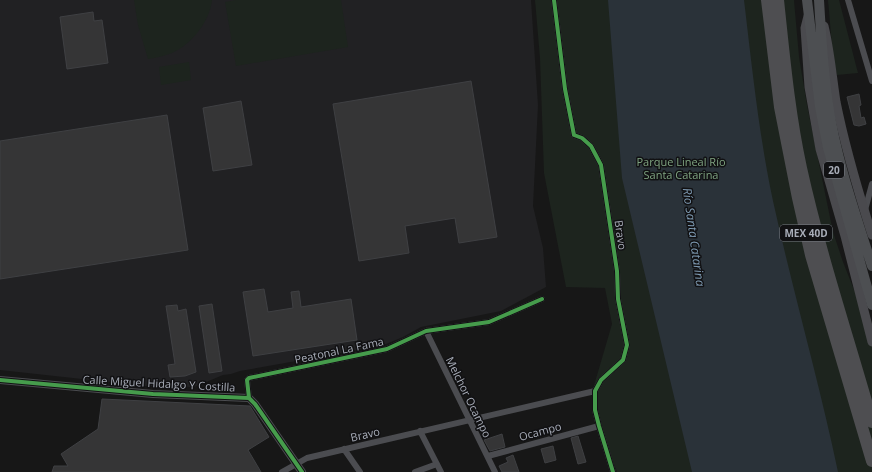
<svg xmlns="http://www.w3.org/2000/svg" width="872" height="472" font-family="'Open Sans',sans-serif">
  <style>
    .built { fill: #212123 }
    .green { fill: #1d241e }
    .water { fill: #2a3239 }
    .building { fill: #353536; stroke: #3f4043 }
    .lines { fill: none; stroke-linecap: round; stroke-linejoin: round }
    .minor { stroke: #4b4c50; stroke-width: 6 }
    .tertiary { stroke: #4b4c50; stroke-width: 8 }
    .secondary { stroke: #4a4a4e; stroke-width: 9 }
    .primary { stroke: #4d4f52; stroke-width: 10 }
    .motorway { stroke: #4e4e51; stroke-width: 12 }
    .cycleway-casing { stroke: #111113; stroke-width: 6 }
    .cycleway { stroke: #469c4c; stroke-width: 4 }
    .labels { text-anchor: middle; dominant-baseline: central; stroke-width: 3; stroke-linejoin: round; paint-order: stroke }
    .shield { fill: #111113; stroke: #7b7e86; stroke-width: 1 }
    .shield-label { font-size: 10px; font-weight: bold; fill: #a8adb8 }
    .park-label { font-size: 11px; fill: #7fa381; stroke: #111113 }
    .street-label { font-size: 11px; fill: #a8adb8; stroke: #111113 }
    .water-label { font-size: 12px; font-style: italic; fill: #7f9bb3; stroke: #111113 }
  </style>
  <rect width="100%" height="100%" fill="#171717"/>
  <!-- built -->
  <path class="built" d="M0 0H531L538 105 533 206 543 248 546 287 501 311 421 327 403 337 386 344 358 350 240 371 231 374 223 375 194 387 146 386 0 370Z"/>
  <!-- green -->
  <path class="green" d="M134 0H212C210 21 191 45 172 53 164 56 156 58 148 59L138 25Z
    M236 0H341L348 47 236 66 225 2Z
    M535 0H794L799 57 807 105 833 232 843 262 872 335V472H617L607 446 593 389 612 324 605 288 566 287 544 173 540 58Z
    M828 0H839L858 73 837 75 833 58Z
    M189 62 191 80 161 85 159 67Z"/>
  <!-- water -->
  <path class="water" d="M608 0H744C752 67 759 135 773 201 793 292 819 381 838 472H692L622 178Z"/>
  <!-- building -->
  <path class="building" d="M93 12 94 21 102 20 108 63 67 69 60 17Z
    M471 81 497 237 459 243 455 218 405 226 409 253 359 261 333 104Z
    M859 94 861 105 859 106 861 118 864 117 866 124 859 126 854 125 847 97Z
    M241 101 252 165 213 171 203 108Z
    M167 115 188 250 0 279V141Z
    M264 289 268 312 293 308 291 292 299 291 301 307 351 299 357 340 253 356 243 292Z
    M212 304 222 371 209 373 199 306Z
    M177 305 178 311 186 309 196 372 185 376 170 377 168 365 175 364 166 306Z
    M102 399 250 406 269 437 248 450 261 472H52L54 466H68L61 454 98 429Z
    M502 434 505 447 490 451 484 440Z
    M578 436 586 462 578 464 571 438Z
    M553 446 556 460 545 463 541 449Z
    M513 455 519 472H502L499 466 508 462 506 458Z"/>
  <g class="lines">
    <!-- minor -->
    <path class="minor" d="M554 0 565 89 574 135 582 138 591 146 601 165 617 271 618 299 627 345 623 360 601 380 595 391V410L599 426 613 472
      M848 0 872 81
      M865 210 872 184
      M426 331 495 472
      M249 398 247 380 249 378 387 349 426 331 489 322 542 299
      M420 431 441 472
      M344 449 360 472
      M488 456 599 426
      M282 472 307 458 595 391
      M415 472 437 464"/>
    <!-- tertiary -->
    <path class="tertiary" d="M0 380 153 394 249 398 255 404 302 472"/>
    <!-- secondary -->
    <path class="secondary" d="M808 16 805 28 809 87 820 149 845 236 872 342
      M824 26C830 51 832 76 836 102 845 147 858 191 872 235"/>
    <!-- primary -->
    <path class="primary" d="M807 0 820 107 828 148 872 305
      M819 0C821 35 823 69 828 104 836 159 855 213 872 266"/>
    <!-- motorway -->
    <path class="motorway" d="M767 0 780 107 798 198 811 255 872 461
      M778 0C784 56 789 113 801 168 820 254 848 337 872 422"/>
    <!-- cycleway casing -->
    <g class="cycleway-casing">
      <path id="cycleway" d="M554 0 565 89 574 135 582 138 591 146 601 165 617 271 618 299 627 345 623 360 601 380 595 391V410L599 426 613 472
        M0 380 153 394 249 398 255 404 302 472
        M249 398 247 380 249 378 387 349 426 331 489 322 542 299"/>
    </g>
    <!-- cycleway -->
    <use href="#cycleway" class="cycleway"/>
  </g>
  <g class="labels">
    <!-- shield labels -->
    <g class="shield">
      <rect x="824" y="162" width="20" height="16" rx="3"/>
      <rect x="780" y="225" width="52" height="16" rx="3"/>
    </g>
    <g class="shield-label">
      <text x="834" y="170">20</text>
      <text x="806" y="233">MEX 40D</text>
    </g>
    <!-- park labels -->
    <g class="park-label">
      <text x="681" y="161">Parque Lineal Río<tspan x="681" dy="13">Santa Catarina</tspan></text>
    </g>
    <!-- street labels -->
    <g class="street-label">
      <text transform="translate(621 235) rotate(82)">Bravo</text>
      <text transform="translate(339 350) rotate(-12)">Peatonal La Fama</text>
      <text transform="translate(159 383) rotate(3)">Calle Miguel Hidalgo Y Costilla</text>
      <text transform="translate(469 397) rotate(64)">Melchor Ocampo</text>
      <text transform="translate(540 431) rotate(-15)">Ocampo</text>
      <text transform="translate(365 434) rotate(-13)">Bravo</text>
    </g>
    <!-- water labels -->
    <g class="water-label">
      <text transform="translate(694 237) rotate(82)">Río Santa Catarina</text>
    </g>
  </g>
</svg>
